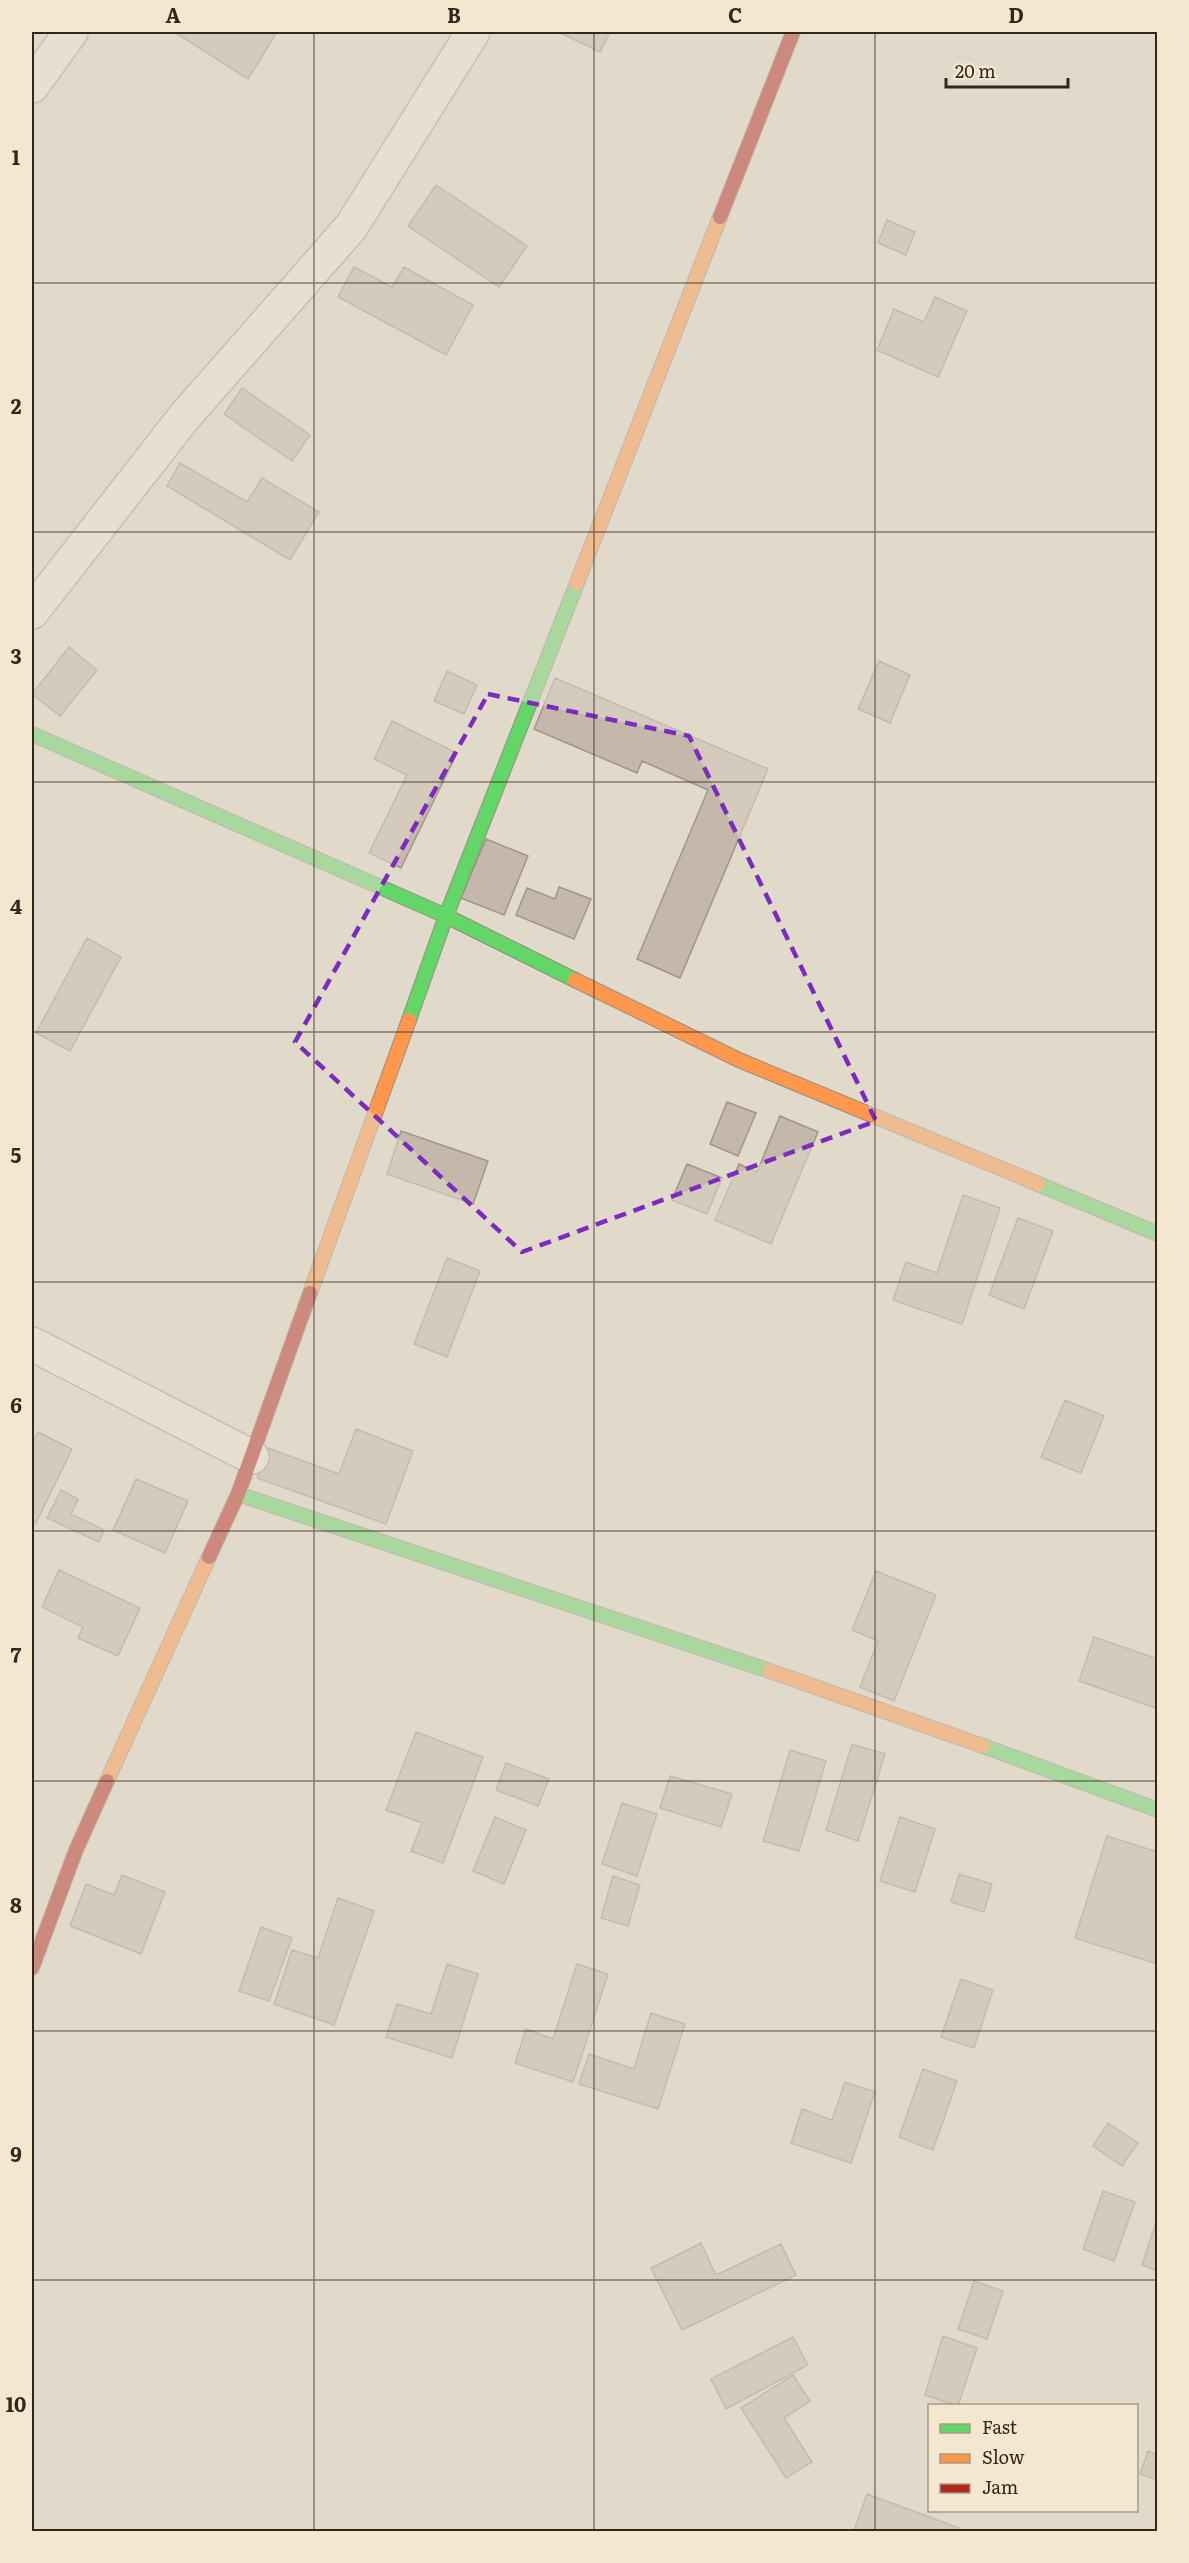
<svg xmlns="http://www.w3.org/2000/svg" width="1189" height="2563" font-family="Literata,serif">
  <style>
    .building { fill: #c5b8ab; stroke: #a1968a; stroke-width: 1.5 }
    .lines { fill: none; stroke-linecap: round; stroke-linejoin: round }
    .street-casing { stroke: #a69f94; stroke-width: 36 }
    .fast-casing { stroke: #968e83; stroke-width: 16 }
    .slow-casing { stroke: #968e83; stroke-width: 16 }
    .jam-casing { stroke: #968e83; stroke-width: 16 }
    .street { stroke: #eae5db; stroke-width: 33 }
    .fast { stroke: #63d668; stroke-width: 14 }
    .slow { stroke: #ff974d; stroke-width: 14 }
    .jam { stroke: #b3261e; stroke-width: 14 }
    .marked { fill: none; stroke: #7b2cbf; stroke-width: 4.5; stroke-dasharray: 12 8; stroke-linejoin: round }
    .grid { fill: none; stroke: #33271d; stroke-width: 1.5; stroke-opacity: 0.55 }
    .neatline { fill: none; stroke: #33271d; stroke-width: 2 }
    .grid-label { font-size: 20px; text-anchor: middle; font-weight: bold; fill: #33271d }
  </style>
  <rect width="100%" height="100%" fill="#e1daca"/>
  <!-- building -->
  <path class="building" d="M174 32H277L248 79Z
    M558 32H610L600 52Z
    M436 185 527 246 499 287 408 226Z
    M887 220 915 232 906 255 878 243Z
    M354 267 392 287 404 267 473 305 446 355 338 297Z
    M935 297 967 311 938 377 877 350 894 309 924 322Z
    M242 388 310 435 292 461 224 414Z
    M180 463 247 502 262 478 319 512 290 560 167 486Z
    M69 647 97 670 60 716 32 694Z
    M879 661 910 675 890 723 858 709Z
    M447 671 477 685 464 714 434 701Z
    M555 678 768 769 680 978 637 959 708 790 642 761 637 773 534 729Z
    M392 721 457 753 401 868 369 853 407 775 374 759Z
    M486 839 528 856 504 915 461 898Z
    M559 887 591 899 574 939 516 915 527 888 555 899Z
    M87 938 121 957 70 1051 36 1033Z
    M727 1102 756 1113 738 1156 710 1144Z
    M780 1116 818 1132 771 1244 715 1220 739 1164 757 1172Z
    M401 1131 488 1161 473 1204 387 1174Z
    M687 1164 722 1178 707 1214 672 1200Z
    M963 1195 1000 1208 962 1324 893 1300 906 1262 937 1273Z
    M1018 1218 1053 1231 1024 1309 989 1295Z
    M447 1258 480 1271 447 1357 414 1344Z
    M1065 1400 1104 1416 1081 1473 1041 1457Z
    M356 1429 413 1451 386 1524 257 1478 268 1448 339 1474Z
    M38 1432 72 1449 36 1523 32 1520V1444Z
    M136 1479 188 1501 165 1553 113 1530Z
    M61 1490 78 1499 71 1514 104 1530 99 1542 47 1518Z
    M59 1570 140 1608 118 1656 78 1638 83 1627 42 1607Z
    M876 1571 936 1595 894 1701 860 1687 878 1641 852 1630Z
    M1094 1637 1158 1659V1709L1079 1681Z
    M416 1732 483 1757 443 1863 411 1851 422 1823 386 1810Z
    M852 1744 885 1754 858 1841 826 1830Z
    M790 1750 826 1761 799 1851 763 1841Z
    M506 1763 549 1779 538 1806 496 1790Z
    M670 1776 732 1794 721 1827 660 1808Z
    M622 1803 657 1814 637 1876 602 1864Z
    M495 1817 526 1830 504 1884 473 1871Z
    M900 1817 935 1829 915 1892 880 1881Z
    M1107 1836 1158 1852V1952L1154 1963 1075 1938Z
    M959 1874 992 1884 984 1912 951 1902Z
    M122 1875 165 1892 141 1954 70 1926 86 1884 114 1895Z
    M613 1876 640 1885 628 1926 601 1918Z
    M338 1898 374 1911 334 2025 274 2004 292 1950 318 1958Z
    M261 1927 292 1938 269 2001 239 1991Z
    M447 1964 478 1974 452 2058 386 2037 397 2004 431 2014Z
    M577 1964 608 1974 573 2082 515 2063 526 2029 553 2039Z
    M961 1979 993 1990 974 2048 941 2037Z
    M651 2013 685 2024 658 2109 579 2084 589 2054 634 2069Z
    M923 2069 957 2081 933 2150 899 2137Z
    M845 2082 875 2092 851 2163 791 2143 802 2109 832 2120Z
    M1108 2123 1138 2143 1122 2166 1093 2146Z
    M1103 2191 1135 2202 1114 2261 1083 2249Z
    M1158 2216V2271L1142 2265Z
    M701 2243 716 2275 781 2244 796 2275 682 2330 651 2268Z
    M974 2281 1003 2291 987 2339 958 2329Z
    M943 2336 977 2348 958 2406 925 2395Z
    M793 2337 808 2365 726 2409 711 2379Z
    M793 2375 810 2401 784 2418 812 2462 786 2478 741 2408Z
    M1148 2451 1158 2455V2480L1140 2474Z
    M867 2494 959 2528 957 2532 854 2531Z"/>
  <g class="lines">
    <!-- street casing -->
    <g class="street-casing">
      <path id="street" d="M32 86 71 32
        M32 612 185 416 351 227 473 32
        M32 1344 252 1457"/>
    </g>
    <!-- fast casing -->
    <g class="fast-casing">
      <path id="fast" d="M32 734 446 916 575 980
        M409 1020 446 916 577 583
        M1038 1184 1158 1234
        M238 1494 770 1671
        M983 1746 1158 1810"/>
    </g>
    <!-- slow casing -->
    <g class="slow-casing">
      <path id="slow" d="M577 583 720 217
        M575 980 739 1060 1038 1184
        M310 1293 409 1020
        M770 1671 983 1746
        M107 1781 209 1557"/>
    </g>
    <!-- jam casing -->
    <g class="jam-casing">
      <path id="jam" d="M720 217 793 32
        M209 1557 238 1494 310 1293
        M32 1968 76 1850 107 1781"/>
    </g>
    <!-- street -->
    <use href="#street" class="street"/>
    <!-- fast -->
    <use href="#fast" class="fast"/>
    <!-- slow -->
    <use href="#slow" class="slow"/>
    <!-- jam -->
    <use href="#jam" class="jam"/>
  </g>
  <!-- marked area -->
  <path d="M0 0H1189V2563H0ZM488 694 689 736 876 1121 522 1252 295 1042Z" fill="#e1daca" fill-opacity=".55" fill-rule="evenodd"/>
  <path class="marked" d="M488 694 689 736 876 1121 522 1252 295 1042Z"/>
  <!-- grid -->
  <path class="grid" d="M314 32V2532M594 32V2532M875 32V2532M32 283H1158M32 532H1158M32 782H1158M32 1032H1158M32 1282H1158M32 1531H1158M32 1781H1158M32 2031H1158M32 2280H1158"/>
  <!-- border -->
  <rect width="1189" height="2563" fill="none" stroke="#f3e8cf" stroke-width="66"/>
  <!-- legend -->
  <rect x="928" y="2404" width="210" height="108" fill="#f3e8cf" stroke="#a69b88" stroke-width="1.5"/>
  <rect x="940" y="2424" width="30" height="9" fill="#63d668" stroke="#a69b88" stroke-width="1.5"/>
  <text x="982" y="2434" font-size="18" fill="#33271d">Fast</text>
  <rect x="940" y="2454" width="30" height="9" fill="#ff974d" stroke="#a69b88" stroke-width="1.5"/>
  <text x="982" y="2464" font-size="18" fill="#33271d">Slow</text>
  <rect x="940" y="2484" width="30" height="9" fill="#b3261e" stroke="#a69b88" stroke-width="1.5"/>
  <text x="982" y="2494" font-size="18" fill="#33271d">Jam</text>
  <!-- scale -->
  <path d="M946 78v9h122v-9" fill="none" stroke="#33271d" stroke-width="3"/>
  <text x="955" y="78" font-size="18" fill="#33271d" stroke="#f3e8cf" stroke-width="4.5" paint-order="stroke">20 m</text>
  <rect x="33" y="33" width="1123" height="2497" class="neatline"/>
  <g class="grid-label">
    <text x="173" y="23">A</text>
    <text x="454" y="23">B</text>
    <text x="735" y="23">C</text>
    <text x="1016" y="23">D</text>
    <text x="16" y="165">1</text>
    <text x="16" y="414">2</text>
    <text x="16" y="664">3</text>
    <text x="16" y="914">4</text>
    <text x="16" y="1163">5</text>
    <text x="16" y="1413">6</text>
    <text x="16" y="1663">7</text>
    <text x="16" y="1913">8</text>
    <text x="16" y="2162">9</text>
    <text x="16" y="2412">10</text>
  </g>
</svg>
